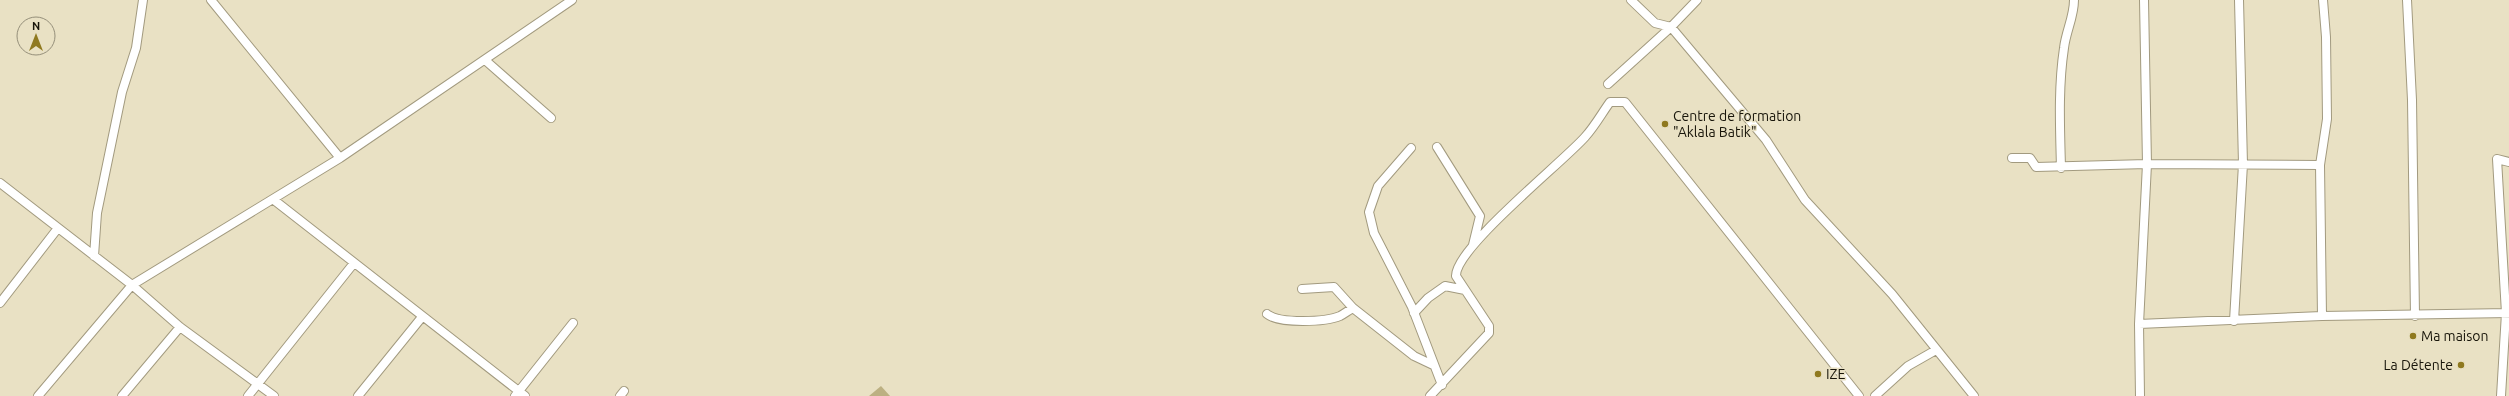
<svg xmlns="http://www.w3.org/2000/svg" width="2509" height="396" font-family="Ubuntu,sans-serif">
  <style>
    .green { fill: #bcb082 }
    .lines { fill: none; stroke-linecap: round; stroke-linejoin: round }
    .minor-casing { stroke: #a29a7f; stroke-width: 10 }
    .minor { stroke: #fff; stroke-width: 8 }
    .poi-dot { fill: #8f791f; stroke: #e9e1c4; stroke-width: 1.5 }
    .labels { text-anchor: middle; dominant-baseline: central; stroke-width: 3; stroke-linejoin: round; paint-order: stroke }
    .poi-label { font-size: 14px; fill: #18150a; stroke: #e9e1c4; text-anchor: start }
  </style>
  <rect width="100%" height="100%" fill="#e9e1c4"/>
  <!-- green -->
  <path class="green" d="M881 386 890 396H869Z"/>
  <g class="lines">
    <!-- minor casing -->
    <g class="minor-casing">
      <path id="minor" d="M211 0 340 158
        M1631 0 1655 23 1671 27 1766 140 1805 200 1892 294 1974 396
        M2407 0 2412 100 2415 316
        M485 60 551 118
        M1608 84 1671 27 1697 0
        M1437 147 1480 216 1473 245
        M1411 148 1378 186 1369 212 1374 233 1412 307 1442 385
        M2012 158H2030L2036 167 2147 164 2320 165
        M2061 168C2060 128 2058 88 2064 48 2066 31 2074 17 2074 0
        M0 183 132 285 180 327 274 396
        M274 200 525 396
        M94 256 97 213 122 92 136 48 143 0
        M1302 289 1334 287 1353 308
        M0 303 58 228
        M1414 313 1428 298 1445 286 1465 290
        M1267 314C1279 324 1326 322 1340 316 1344 314 1349 310 1353 308L1414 356 1433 365
        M2322 316 2320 165 2327 119 2326 37 2323 0
        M2234 321 2243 164 2239 0
        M2139 324 2322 316 2509 313
        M38 396 132 285 340 158 572 0
        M122 396 180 327
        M248 396 354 263
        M358 396 422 317
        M515 396 573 323
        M620 396 624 391
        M1430 396 1489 333V326L1456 276C1455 248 1563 162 1585 137 1595 126 1602 113 1610 102H1625L1859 396
        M1875 396 1908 366 1936 350
        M2140 396 2139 324 2147 164 2144 0
        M2501 396 2506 313 2497 159 2509 162"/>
    </g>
    <!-- minor -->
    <use href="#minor" class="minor"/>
  </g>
  <!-- markers -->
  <g class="poi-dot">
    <circle cx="1665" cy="124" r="4"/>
    <circle cx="2413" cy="336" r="4"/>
    <circle cx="2461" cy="365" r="4"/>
    <circle cx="1818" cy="374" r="4"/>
  </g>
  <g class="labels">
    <!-- poi labels -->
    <g class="poi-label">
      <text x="1673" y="116">Centre de formation<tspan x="1673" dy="16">"Aklala Batik"</tspan></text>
      <text x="2421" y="336">Ma maison</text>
      <text x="2453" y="365" text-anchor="end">La Détente</text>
      <text x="1826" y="374">IZE</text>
    </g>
  </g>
  <!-- north arrow -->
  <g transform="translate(36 36)"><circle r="19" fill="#e9e1c4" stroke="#958f7a"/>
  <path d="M0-3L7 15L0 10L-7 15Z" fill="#8f791f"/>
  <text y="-6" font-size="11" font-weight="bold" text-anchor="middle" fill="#18150a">N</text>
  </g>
</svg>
